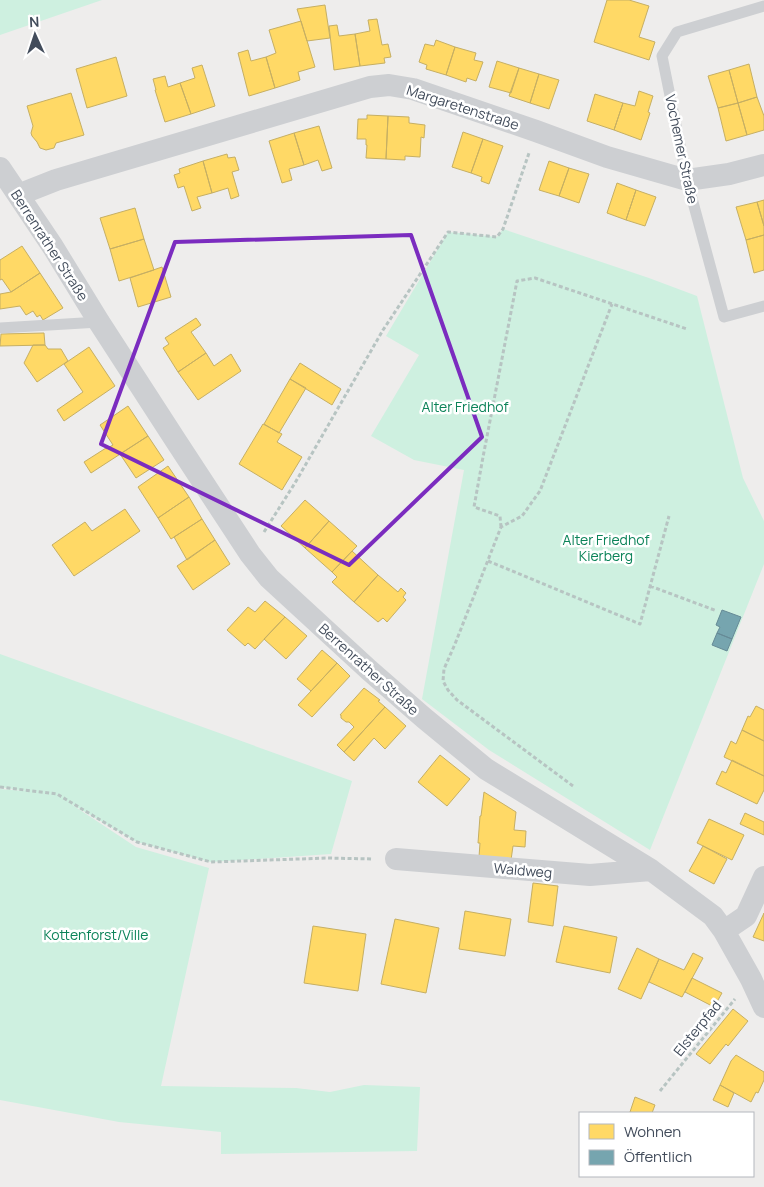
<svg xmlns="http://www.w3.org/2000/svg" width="764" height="1187" font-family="Manrope,sans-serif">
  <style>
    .green { fill: #cef0e0 }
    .homes { fill: #ffd966; stroke: #c6af63 }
    .public { fill: #76a5af; stroke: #668a96 }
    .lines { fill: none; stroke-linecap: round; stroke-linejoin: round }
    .path { stroke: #b7c4c2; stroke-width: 3; stroke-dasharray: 4 2.5; stroke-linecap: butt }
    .lane { stroke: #cdcfd2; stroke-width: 11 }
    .street { stroke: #cdcfd2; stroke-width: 22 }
    .marked { fill: none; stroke: #7b2cbf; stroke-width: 4; stroke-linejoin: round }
    .labels { text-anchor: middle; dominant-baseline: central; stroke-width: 5; stroke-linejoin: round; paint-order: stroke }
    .street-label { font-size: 14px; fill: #424c5b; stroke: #fff }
    .park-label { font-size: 14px; fill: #0c8359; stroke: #fff }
  </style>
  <rect width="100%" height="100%" fill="#eeedec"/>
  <!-- green -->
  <path class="green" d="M0 0H102L0 35Z
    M503 229 649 278 697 296 743 478 764 521V564L650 850 489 750 422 699 464 470 414 460 371 436 419 355 386 336 448 232 497 237Z
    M0 654 352 781 331 854 211 862 137 842 68 802 136 847 209 868 161 1086 296 1088 330 1092 364 1085 420 1087 417 1151 221 1154V1132L119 1122 0 1100V789L26 791 0 787Z"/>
  <!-- homes -->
  <path class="homes" d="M607 0H629L649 6 639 37 655 42 649 60 594 42Z
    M325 5 330 38 307 41 297 9Z
    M377 19 382 45 388 44 391 57 384 58 385 63 360 66 355 34 370 31 368 20Z
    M301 21 315 67 298 72 300 80 275 88 266 57 276 53 269 30Z
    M337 25 339 36 355 34 360 66 334 70 329 26Z
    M436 40 455 47 446 75 426 69 427 65 419 62 425 44 434 46Z
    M455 47 476 53 474 60 483 62 476 81 467 78 466 82 446 75Z
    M248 50 251 61 266 57 275 88 249 96 238 53Z
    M116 57 127 96 87 108 76 69Z
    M497 61 519 68 511 93 489 87Z
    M749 64 757 97 738 103 729 70Z
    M202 65 215 106 191 114 180 83 195 78 192 68Z
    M519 68 539 74 530 103 509 96Z
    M729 70 738 103 718 108 708 76Z
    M539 74 559 80 549 109 530 103Z
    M165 76 168 87 180 83 191 114 165 122 155 90H156L153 79Z
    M639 91 653 96 648 112 650 113 641 140 614 130 623 103 635 106Z
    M71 93 84 135 56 143 54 148 46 150 40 148 37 142 32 136 31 133 33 126 27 106Z
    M595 94 623 103 614 130 587 121Z
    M757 97 764 116V130L747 135 738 103Z
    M738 103 747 135 726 141 718 108Z
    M367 115 388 116 386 159 366 158 367 145H366V139H357L358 119H367Z
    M388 116 409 117V123L425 125 424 138 421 137 420 157 405 156V160L386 159Z
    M319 126 332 168 322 171 318 160 304 165 294 133Z
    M463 132 483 139 471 173 452 167Z
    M294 133 304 165 289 169 292 180 282 183 269 141Z
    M483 139 503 146 489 184 481 181 482 177 471 173Z
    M227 154 228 158 235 157 239 170 232 172 239 196 231 199 228 188 212 193 203 161Z
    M203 161 212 193 197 197 201 208 192 211 184 186 178 188 174 175 180 173 179 169Z
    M549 161 569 168 559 196 539 190Z
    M569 168 589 174 579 203 559 196Z
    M617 183 636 190 626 220 607 213Z
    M636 190 656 197 645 226 626 220Z
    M764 200V226L757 202Z
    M757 202 764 226V235L746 240 736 207Z
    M135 208 144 239 110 249 100 218Z
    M764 235V270L754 273 746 240Z
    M144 239 154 270 119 281 110 249Z
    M22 246 40 273 11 292 2 279 0 280V260Z
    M162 267 171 297 138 307 130 278Z
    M40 273 63 308 43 320 40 315 37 317 33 311 26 315 20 306 0 309V294L11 292Z
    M196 318 201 325 191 332 206 353 178 372 163 348 169 344 165 338Z
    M44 333 45 345 0 346 1 334Z
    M33 345H45L48 349H61L68 361 37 382 24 363Z
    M89 347 115 386 64 421 57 410 83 392 64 364Z
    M206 353 214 366 231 354 241 371 198 400 178 372Z
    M300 363 341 389 332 405 290 379Z
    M290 379 306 388 279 433 264 424Z
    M128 406 148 436 91 473 84 462 106 448V449L113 445 100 425Z
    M263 424 282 434 277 442 302 457 282 490 239 464Z
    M148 436 164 460 136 478 120 454Z
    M168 466 189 497 158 518 138 487Z
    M189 497 202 519 171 539 158 518Z
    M305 500 329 521 305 548 281 526Z
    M125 509 140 531 74 576 52 545 85 522 92 531Z
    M202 519 215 540 187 560 174 537Z
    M329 521 357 546 332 572 305 548Z
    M215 540 230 564 193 590 177 566Z
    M352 551 378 575 354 602 332 582 337 577 332 572Z
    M378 575 398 592 401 588 406 593 403 597 406 600 387 622 383 618 378 622 354 602Z
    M265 601 285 617 255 649 248 643 245 646 227 630 248 607 255 612Z
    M285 617 307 636 286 659 264 639Z
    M322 650 337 663 311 691 297 679Z
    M337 663 350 676 312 717 298 705Z
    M364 688 380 700 378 701 385 707 344 752 337 745 354 727 349 722H346L341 718V715H340Z
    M756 706 764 710V741L742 730 748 716 750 717Z
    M385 707 406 726 385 749 374 738 354 761 344 752Z
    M742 730 764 741V776L724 757 731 741 736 744Z
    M440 755 470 779 447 806 418 782Z
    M732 760 764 776V790L757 804 716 784 722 771 726 773Z
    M484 792 516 812 514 830 526 831 525 847 513 846 511 860 479 857 480 843H478L480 816H481Z
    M745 813 764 822V835L740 824Z
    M709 819 744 835 732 860 697 843Z
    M703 846 727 859 714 884 689 871Z
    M533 883 558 886 553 926 528 922Z
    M465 911 511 919 505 956 459 949Z
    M764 913V941L753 937Z
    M395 919 439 928 426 993 381 984Z
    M313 926 366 934 358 991 304 983Z
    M564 926 617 937 610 973 556 962Z
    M637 948 659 959 641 999 618 989Z
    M693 953 703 958 682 997 649 982 659 959 684 970Z
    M692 978 722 993 714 1007 685 992Z
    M733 1009 748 1021 728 1046 726 1044 710 1064 696 1054Z
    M736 1055 764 1072V1080L758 1093 756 1092 751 1102 720 1085 731 1061Z
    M720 1085 734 1093 728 1107 713 1100Z
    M635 1097 655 1105 652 1113H634L630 1112Z"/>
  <!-- public -->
  <path class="public" d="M722 610 741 617 732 639 717 633 720 627 716 625Z
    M717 633 732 639 727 651 712 645Z"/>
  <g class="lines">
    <!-- path -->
    <path class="path" d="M501 527 500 516 474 507 483 457 517 281 535 278 687 329
      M264 532 295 483 383 330 448 232 497 237 503 229 529 153
      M488 561 640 624 669 516
      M650 586 717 611
      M573 786 457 700 448 690 443 681 444 669 455 644 501 527 522 516 540 491 612 304
      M0 787 57 794 137 842 211 862 328 858 373 859
      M660 1091 735 999"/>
    <!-- lane -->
    <path class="lane" d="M764 6 677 32 662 56 687 180 724 317 764 306
      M0 328 99 322"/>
    <!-- street -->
    <path class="street" d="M0 168 53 247 99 322 176 441 250 554 269 578 369 670 424 718 486 769 651 870 713 916 724 931 751 979 764 1007
      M18 195 56 180 370 87 389 85 413 89 536 131 607 157 687 180 729 174 764 165
      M396 859 590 875 651 870
      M724 931 746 916 764 877"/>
  </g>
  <!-- marked area -->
  <path class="marked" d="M411 235 482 437 349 565 101 444 175 242Z"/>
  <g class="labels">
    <!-- street labels -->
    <g class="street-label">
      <text transform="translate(463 107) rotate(18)">Margaretenstraße</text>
      <text transform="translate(682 149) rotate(78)">Vochemer Straße</text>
      <text transform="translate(50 245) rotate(57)">Berrenrather Straße</text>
      <text transform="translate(369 669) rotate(42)">Berrenrather Straße</text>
      <text transform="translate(523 870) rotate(5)">Waldweg</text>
      <text transform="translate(697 1028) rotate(-51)">Elsterpfad</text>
    </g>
    <!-- park labels -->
    <g class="park-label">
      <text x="465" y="406">Alter Friedhof</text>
      <text x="606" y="539">Alter Friedhof<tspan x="606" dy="16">Kierberg</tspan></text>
      <text x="96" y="934">Kottenforst/Ville</text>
    </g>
  </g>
  <!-- legend -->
  <rect x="579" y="1112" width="175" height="65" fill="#ffffff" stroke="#b3b7bd"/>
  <rect x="589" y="1124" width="25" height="15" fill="#ffd966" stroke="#b3b7bd"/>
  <text x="624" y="1137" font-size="15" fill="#424c5b">Wohnen</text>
  <rect x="589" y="1150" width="25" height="15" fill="#76a5af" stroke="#b3b7bd"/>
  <text x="624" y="1162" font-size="15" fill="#424c5b">Öffentlich</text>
  <!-- north arrow -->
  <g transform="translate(35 35) rotate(357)" stroke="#ffffff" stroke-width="4" paint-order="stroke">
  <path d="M0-4L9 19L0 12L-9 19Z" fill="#424c5b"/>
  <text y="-8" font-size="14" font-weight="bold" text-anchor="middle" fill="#424c5b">N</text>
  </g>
</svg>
